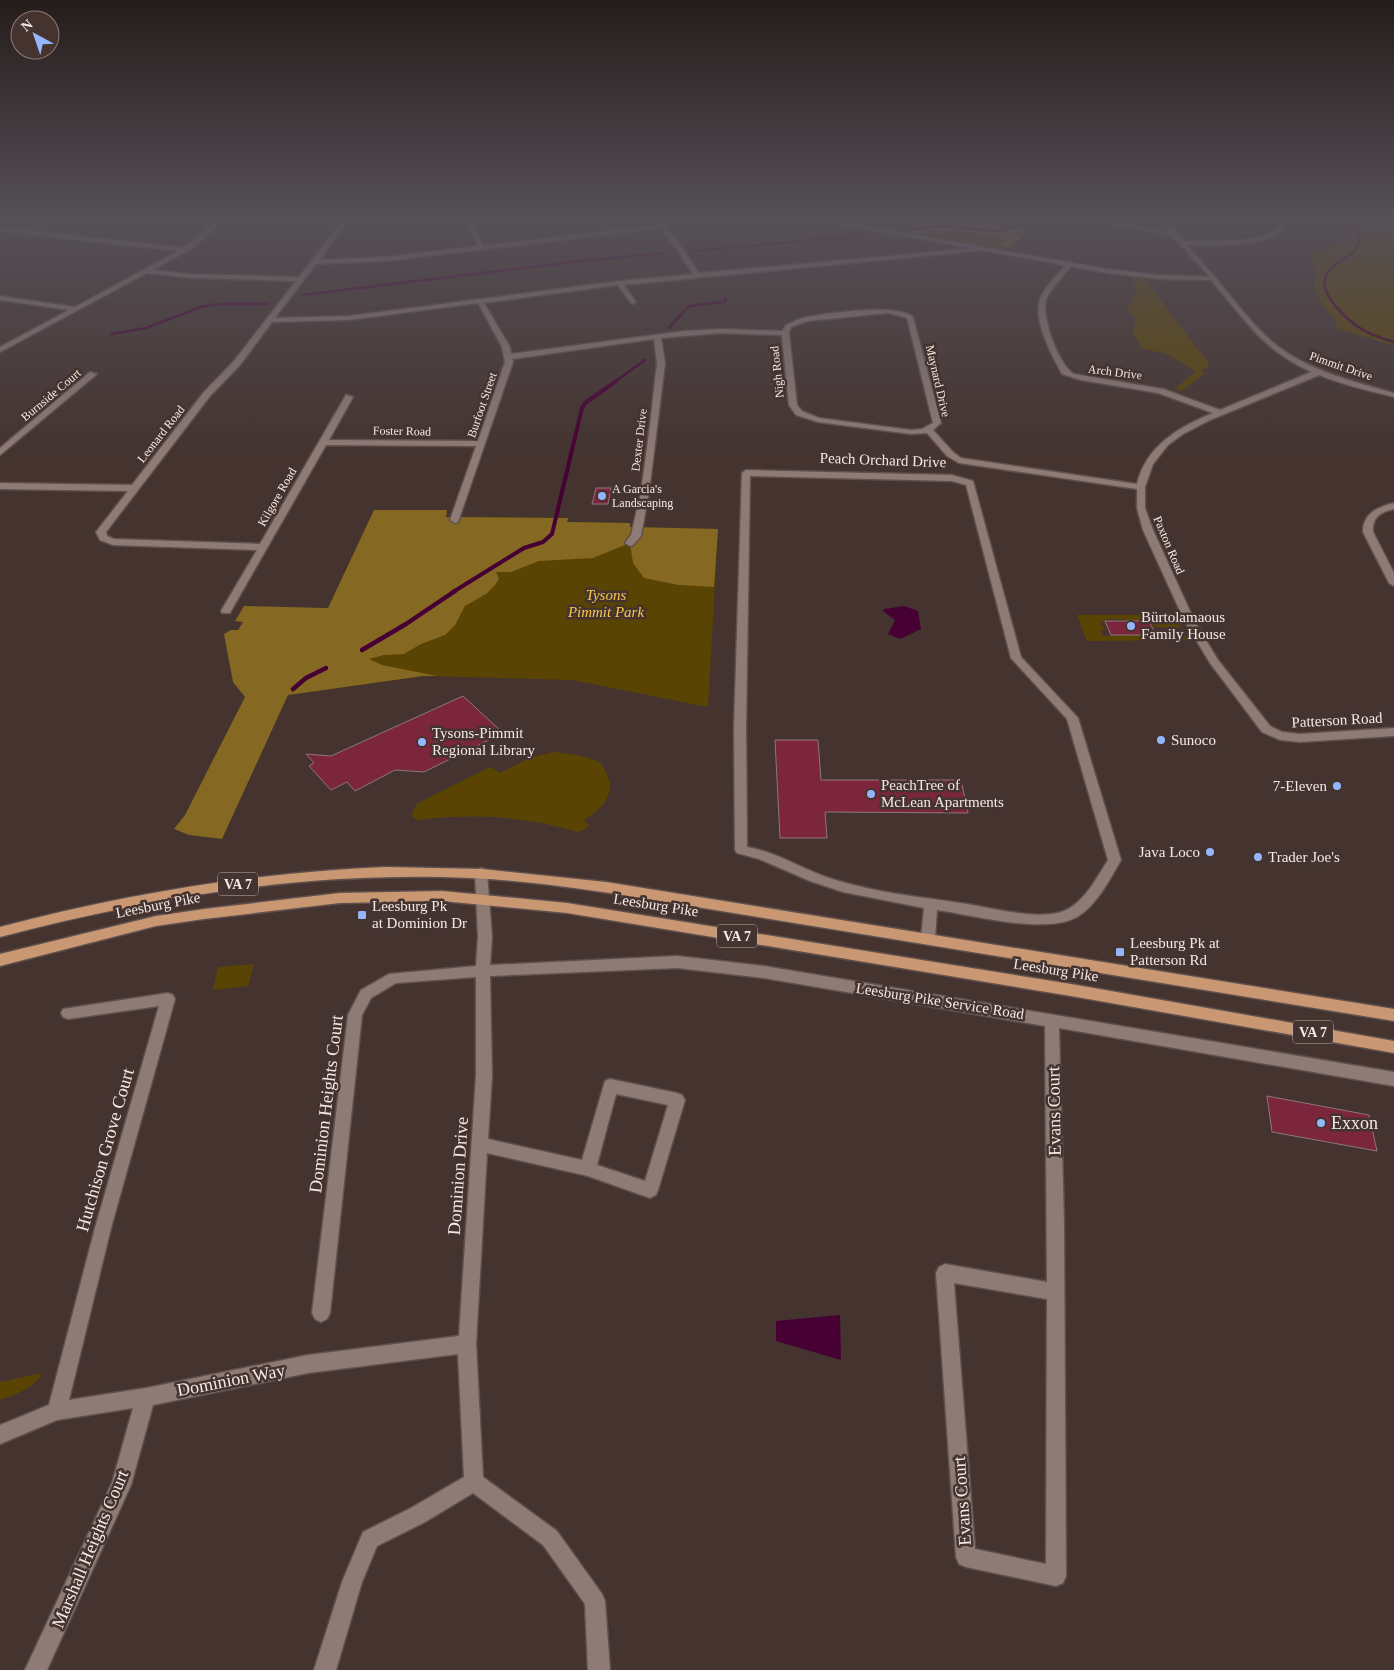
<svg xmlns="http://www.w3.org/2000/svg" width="1394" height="1670" font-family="'Times New Roman',serif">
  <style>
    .green { fill: #5a4404 }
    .forest { fill: #856821 }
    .water { fill: #470034 }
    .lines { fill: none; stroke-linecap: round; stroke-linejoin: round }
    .stream-far2 { stroke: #470034; stroke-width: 2.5 }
    .stream-far1 { stroke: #470034; stroke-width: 4 }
    .stream { stroke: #470034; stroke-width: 4.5 }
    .building { fill: #7b263c; stroke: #8c787b }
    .street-casing { stroke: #5f504d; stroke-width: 3 }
    .secondary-casing { stroke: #5f504d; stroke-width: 3 }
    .primary-casing { stroke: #5f504d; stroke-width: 3 }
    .street { fill: #8f7b76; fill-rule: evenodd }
    .secondary { fill: #8f7b76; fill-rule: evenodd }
    .primary { fill: #c99771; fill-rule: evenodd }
    .poi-dot { fill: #95b6fd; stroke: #44332f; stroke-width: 2 }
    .labels { text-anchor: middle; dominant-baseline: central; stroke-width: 5; stroke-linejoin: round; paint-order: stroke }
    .far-street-label { font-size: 12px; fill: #f4e8e5; stroke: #44332f }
    .far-poi-label { font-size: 12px; fill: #f4e8e5; stroke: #44332f; text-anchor: start }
    .shield { fill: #44332f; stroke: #bfb2ae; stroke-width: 1 }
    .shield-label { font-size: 14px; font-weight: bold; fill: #f4e8e5 }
    .street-label { font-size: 15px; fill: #f4e8e5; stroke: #44332f }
    .park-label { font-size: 15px; font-style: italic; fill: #f9c74a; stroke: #44332f }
    .poi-label { font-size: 15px; fill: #f4e8e5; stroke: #44332f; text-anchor: start }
    .near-street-label { font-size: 18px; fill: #f4e8e5; stroke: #44332f }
    .near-poi-label { font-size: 18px; fill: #f4e8e5; stroke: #44332f; text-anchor: start }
  </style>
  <rect width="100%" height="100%" fill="#44332f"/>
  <!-- green -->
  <path class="green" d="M919 220H962L1027 231 1008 251 904 233Z
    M1331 220H1360L1376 228H1394V346L1339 329C1332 312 1306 293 1317 274L1309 255 1350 239 1348 228Z
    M1133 277 1144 278 1210 365 1201 371 1205 373 1182 391 1175 389 1196 371 1165 353 1143 349 1132 332 1136 321 1127 308 1137 292Z
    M374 510H447L446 517 568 518 567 522 630 523V527L718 529 708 707 572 680 423 676 288 695Z
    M1077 615H1174L1181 628 1154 627 1149 621 1106 619 1107 621 1101 622 1103 628 1108 630H1100L1103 636 1183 633 1187 640 1087 641Z
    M554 752C571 754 586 755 600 763 603 765 604 769 606 773 617 793 602 810 584 820L589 825 586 829 577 832C525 816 472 813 417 820L412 816 413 810 417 806 416 804 488 768H493L500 773 532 757Z
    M254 964 248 986 213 990 218 967Z
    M42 1373C34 1389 16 1394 0 1400V1382Z"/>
  <!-- forest -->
  <path class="forest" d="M919 220H962L1027 231 1011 247 1001 245 1006 240 987 234 983 236 971 234 972 232 953 229 948 234 905 233Z
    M374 510H447L446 517 568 518 567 522 630 523V527L718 529 714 587 679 585 644 578 633 563 630 543 593 558 539 561 511 572H496L499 579 495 585 486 594 465 606 455 625 445 635 421 644 404 654 384 655 369 659 382 665 437 676H423L288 695 222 839 189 835 174 829 185 815 245 697 233 682 224 634 231 630H238L243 622 235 621 244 606 328 608Z"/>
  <!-- water -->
  <path class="water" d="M904 606 918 611 921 629 900 639 888 634 895 620 883 611 884 609Z
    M840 1315 841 1360 776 1341V1321Z"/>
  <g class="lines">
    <!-- stream-far2 -->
    <path class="stream-far2" d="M1345 220C1352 226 1364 235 1358 245 1353 257 1337 261 1329 271 1312 291 1349 322 1365 331 1374 336 1384 339 1394 342
      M897 231 940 226 994 231 1016 227 1019 220
      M693 251 866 235
      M303 295 572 262 665 253
      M669 328 689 306 724 302 726 299
      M112 334 146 328 201 307 218 304H267
      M613 383 645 360"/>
    <!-- stream-far1 -->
    <path class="stream-far1" d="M453 592 524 548 543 542 552 534 582 408 585 403 615 382"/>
    <!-- stream -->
    <path class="stream" d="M362 650 406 624 455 591
      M293 689 306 678 326 668"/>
  </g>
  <!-- building -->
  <path class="building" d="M596 488H611L608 504H592Z
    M1105 621H1149L1156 635H1111Z
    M463 696 503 733 424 772 395 770 355 791 347 782 331 790 309 766 314 763 306 754 331 756Z
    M775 740H818L821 780H961L968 813 825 812 827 838H780Z
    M1267 1096 1369 1115 1377 1151 1272 1132Z"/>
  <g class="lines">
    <!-- street casing -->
    <g class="street-casing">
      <path id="street" d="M217 220H224L194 247 153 270 190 274 299 277 343 220H349L319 260 386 257 478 246 470 230 474 220H480L476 230 483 246 660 225 657 220H663L699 273 979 248 977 251 624 285 636 302 633 304 631 303 618 285 484 303 510 347 511 354 684 331 720 329 782 331 786 325C793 322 800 318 807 317 829 313 897 303 913 317L941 423 933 430 953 452 961 458 1137 484C1146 446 1179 427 1213 413L1158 393 1081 380 1062 374C1052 355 1031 318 1041 297 1046 285 1058 274 1067 264L1072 265C1064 276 1051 287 1046 300 1041 317 1059 366 1074 374L1163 389 1220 410 1316 370H1322V374L1210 420 1183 434 1168 445 1153 464 1145 487V508L1153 530 1195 622 1218 660 1270 726 1282 732 1300 734 1394 728V736L1300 742 1280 740 1262 732 1210 663 1185 622 1143 530 1137 508V489L959 463 947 456 927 433 911 434 818 422 796 415 789 405 782 335 720 333 661 338 665 363 649 492 641 536 633 545 630 546 625 543 631 535 641 492 650 425 657 363 654 339 512 359 513 362 458 522 455 523 450 520 476 446 326 445 231 611 230 613H222L221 611 257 550 113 545 100 540 96 532 128 491 0 489V483L132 485 204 392 234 361 296 281 190 278 147 273 0 352V347L69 310 0 300V296L75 307 178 251 0 231V227L184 248ZM662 228 693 274 620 281 349 316 275 318 316 264 386 261ZM478 303 502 347 505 362 478 441 329 440 353 397 346 395 260 544 114 539 107 536 106 532 210 396 240 365 272 322 349 320ZM888 313 907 318 933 423 922 429 911 430 819 418 802 411 797 405 789 333 791 327 808 321Z
        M1088 220H1104L1169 231 1159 220H1166L1184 241C1208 241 1267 245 1282 224L1287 225C1271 250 1214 244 1187 245L1215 277 1216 278 1213 280 1172 236Z
        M90 372 97 374 0 455V448Z
        M746 470 952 475 973 481 1021 657 1078 718 1121 860C1110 879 1097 905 1077 917 1045 935 973 915 937 910L935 938 933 942 928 943 923 942 921 938 924 908 843 892 810 881 759 859 737 853 735 850 734 727 742 473ZM750 476 952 481 966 485 1011 658 1067 719 1108 860C1097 877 1085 902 1064 911 1039 921 993 908 967 904 922 897 876 893 832 879 803 870 777 852 747 847L746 727Z
        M1394 503V509C1381 512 1372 517 1373 532L1394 573V586L1389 583 1363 532C1363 513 1378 507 1394 503Z
        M481 868 486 870 487 873 492 937 490 965 677 956 764 966 1394 1072V1086L1059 1028 1064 1224 1066 1576 1063 1583 1056 1586 966 1567 959 1564 956 1557 936 1273 939 1267 945 1264 1047 1282 1045 1026 764 978 677 968 490 976 492 1075 488 1139 582 1160 605 1081 610 1079 677 1093 682 1095 685 1100 658 1190 656 1195 650 1198 588 1176 487 1153 476 1344 483 1477 557 1531 602 1594 605 1601 610 1670H588L585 1604 543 1545 473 1493 425 1522 377 1546 362 1582 336 1670H314L342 1582 363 1532 411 1508 464 1477 458 1354 308 1373 153 1405 131 1485 47 1670H25L112 1483 133 1408 57 1420 0 1444V1425L49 1405 95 1228 159 1006 68 1019 63 1017 61 1013 63 1009 168 993 173 995 175 999 111 1228 69 1400 146 1388 308 1355 459 1336 476 1075V977L396 983 371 998 362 1015 330 1313 327 1319 321 1322 315 1319 312 1313 348 1015 361 990 389 974 476 966 478 937 475 873 476 870ZM616 1094 668 1105 645 1181 597 1165ZM954 1283 1047 1299 1046 1564 975 1549Z"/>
    </g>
    <!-- secondary casing -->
    <g class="secondary-casing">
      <path id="secondary" d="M816 220H831L1107 269 1158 275 1215 277C1236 302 1256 331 1283 350 1316 373 1356 382 1394 393V397C1354 387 1309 377 1276 351 1251 332 1232 304 1211 280L1158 279 1107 273Z"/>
    </g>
    <!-- primary casing -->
    <g class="primary-casing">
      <path id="primary" d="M385 867 482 869 606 882 1394 1009V1021L648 899C579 888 510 878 441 877 291 874 144 899 0 937V927C129 893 252 873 385 867Z
        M442 891 567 903 1071 984 1394 1041V1053L1071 996 567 913 442 901 340 903 204 919 156 926 0 966V954L156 916 204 909 340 893Z"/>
    </g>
    <!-- street -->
    <use href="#street" class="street"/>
    <!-- secondary -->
    <use href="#secondary" class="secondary"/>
    <!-- primary -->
    <use href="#primary" class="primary"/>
  </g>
  <!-- sky -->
  <linearGradient id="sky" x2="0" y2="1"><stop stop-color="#251c1a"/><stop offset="0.48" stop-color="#565058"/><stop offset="1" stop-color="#565058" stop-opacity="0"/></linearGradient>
  <rect width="1394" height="454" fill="url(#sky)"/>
  <!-- markers -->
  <g class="poi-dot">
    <circle cx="602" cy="496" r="5"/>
    <circle cx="1131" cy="626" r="5"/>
    <circle cx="1161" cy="740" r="5"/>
    <circle cx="422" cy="742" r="5"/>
    <circle cx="1337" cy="786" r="5"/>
    <circle cx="871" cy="794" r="5"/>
    <circle cx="1210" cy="852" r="5"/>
    <circle cx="1258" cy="857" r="5"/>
    <rect x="357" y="910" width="10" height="10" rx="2.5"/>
    <rect x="1115" y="947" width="10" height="10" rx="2.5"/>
    <circle cx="1321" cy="1123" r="5"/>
  </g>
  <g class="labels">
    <!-- far-street labels -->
    <g class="far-street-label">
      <text transform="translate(1341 366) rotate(19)">Pimmit Drive</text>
      <text transform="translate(777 372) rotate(-96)">Nigh Road</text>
      <text transform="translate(1115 372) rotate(7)">Arch Drive</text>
      <text transform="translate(938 381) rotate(77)">Maynard Drive</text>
      <text transform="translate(51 395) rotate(-40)">Burnside Court</text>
      <text transform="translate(482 405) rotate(-71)">Burfoot Street</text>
      <text transform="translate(402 431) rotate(1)">Foster Road</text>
      <text transform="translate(161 434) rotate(-52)">Leonard Road</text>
      <text transform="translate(639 440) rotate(-83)">Dexter Drive</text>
      <text transform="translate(277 497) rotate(-60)">Kilgore Road</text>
      <text transform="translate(1169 545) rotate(67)">Paxton Road</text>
    </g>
    <!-- far-poi labels -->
    <g class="far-poi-label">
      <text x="612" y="489">A Garcia's<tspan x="612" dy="14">Landscaping</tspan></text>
    </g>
    <!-- shield labels -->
    <g class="shield">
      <rect x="218" y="872.5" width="40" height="23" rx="4"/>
      <rect x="717" y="924.5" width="40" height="23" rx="4"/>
      <rect x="1293" y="1020.5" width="40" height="23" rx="4"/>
    </g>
    <g class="shield-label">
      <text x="238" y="884">VA 7</text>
      <text x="737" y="936">VA 7</text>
      <text x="1313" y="1032">VA 7</text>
    </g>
    <!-- street labels -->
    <g class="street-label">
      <text transform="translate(883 460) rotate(2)">Peach Orchard Drive</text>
      <text transform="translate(1337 720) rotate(-3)">Patterson Road</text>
      <text transform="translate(158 905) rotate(-11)">Leesburg Pike</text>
      <text transform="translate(656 905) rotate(9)">Leesburg Pike</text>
      <text transform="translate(1056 970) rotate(9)">Leesburg Pike</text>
      <text transform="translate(940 1001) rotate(9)">Leesburg Pike Service Road</text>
    </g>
    <!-- park labels -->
    <g class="park-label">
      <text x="606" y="595">Tysons<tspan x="606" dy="17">Pimmit Park</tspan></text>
    </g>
    <!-- poi labels -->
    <g class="poi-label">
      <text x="1141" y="617">Bürtolamaous<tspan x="1141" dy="17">Family House</tspan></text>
      <text x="432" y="733">Tysons-Pimmit<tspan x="432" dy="17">Regional Library</tspan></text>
      <text x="1171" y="740">Sunoco</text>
      <text x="881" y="785">PeachTree of<tspan x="881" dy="17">McLean Apartments</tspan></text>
      <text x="1327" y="786" text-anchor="end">7-Eleven</text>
      <text x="1200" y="852" text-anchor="end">Java Loco</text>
      <text x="1268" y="857">Trader Joe's</text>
      <text x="372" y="906">Leesburg Pk<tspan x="372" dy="17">at Dominion Dr</tspan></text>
      <text x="1130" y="943">Leesburg Pk at<tspan x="1130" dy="17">Patterson Rd</tspan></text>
    </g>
    <!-- near-street labels -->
    <g class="near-street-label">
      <text transform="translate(326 1104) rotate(-83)">Dominion Heights Court</text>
      <text transform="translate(1054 1111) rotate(-91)">Evans Court</text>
      <text transform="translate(105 1150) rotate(-74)">Hutchison Grove Court</text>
      <text transform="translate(458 1176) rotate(-86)">Dominion Drive</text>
      <text transform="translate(231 1380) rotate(-11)">Dominion Way</text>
      <text transform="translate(962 1501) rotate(-94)">Evans Court</text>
      <text transform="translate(90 1549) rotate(-67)">Marshall Heights Court</text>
    </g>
    <!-- near-poi labels -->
    <g class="near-poi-label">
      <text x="1331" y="1123">Exxon</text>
    </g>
  </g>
  <!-- north arrow -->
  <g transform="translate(35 35) rotate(320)"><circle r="24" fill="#44332f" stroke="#8a7b78"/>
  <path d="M0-4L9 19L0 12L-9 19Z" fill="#95b6fd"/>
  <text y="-8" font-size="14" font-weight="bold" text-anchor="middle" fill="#f4e8e5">N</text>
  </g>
</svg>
